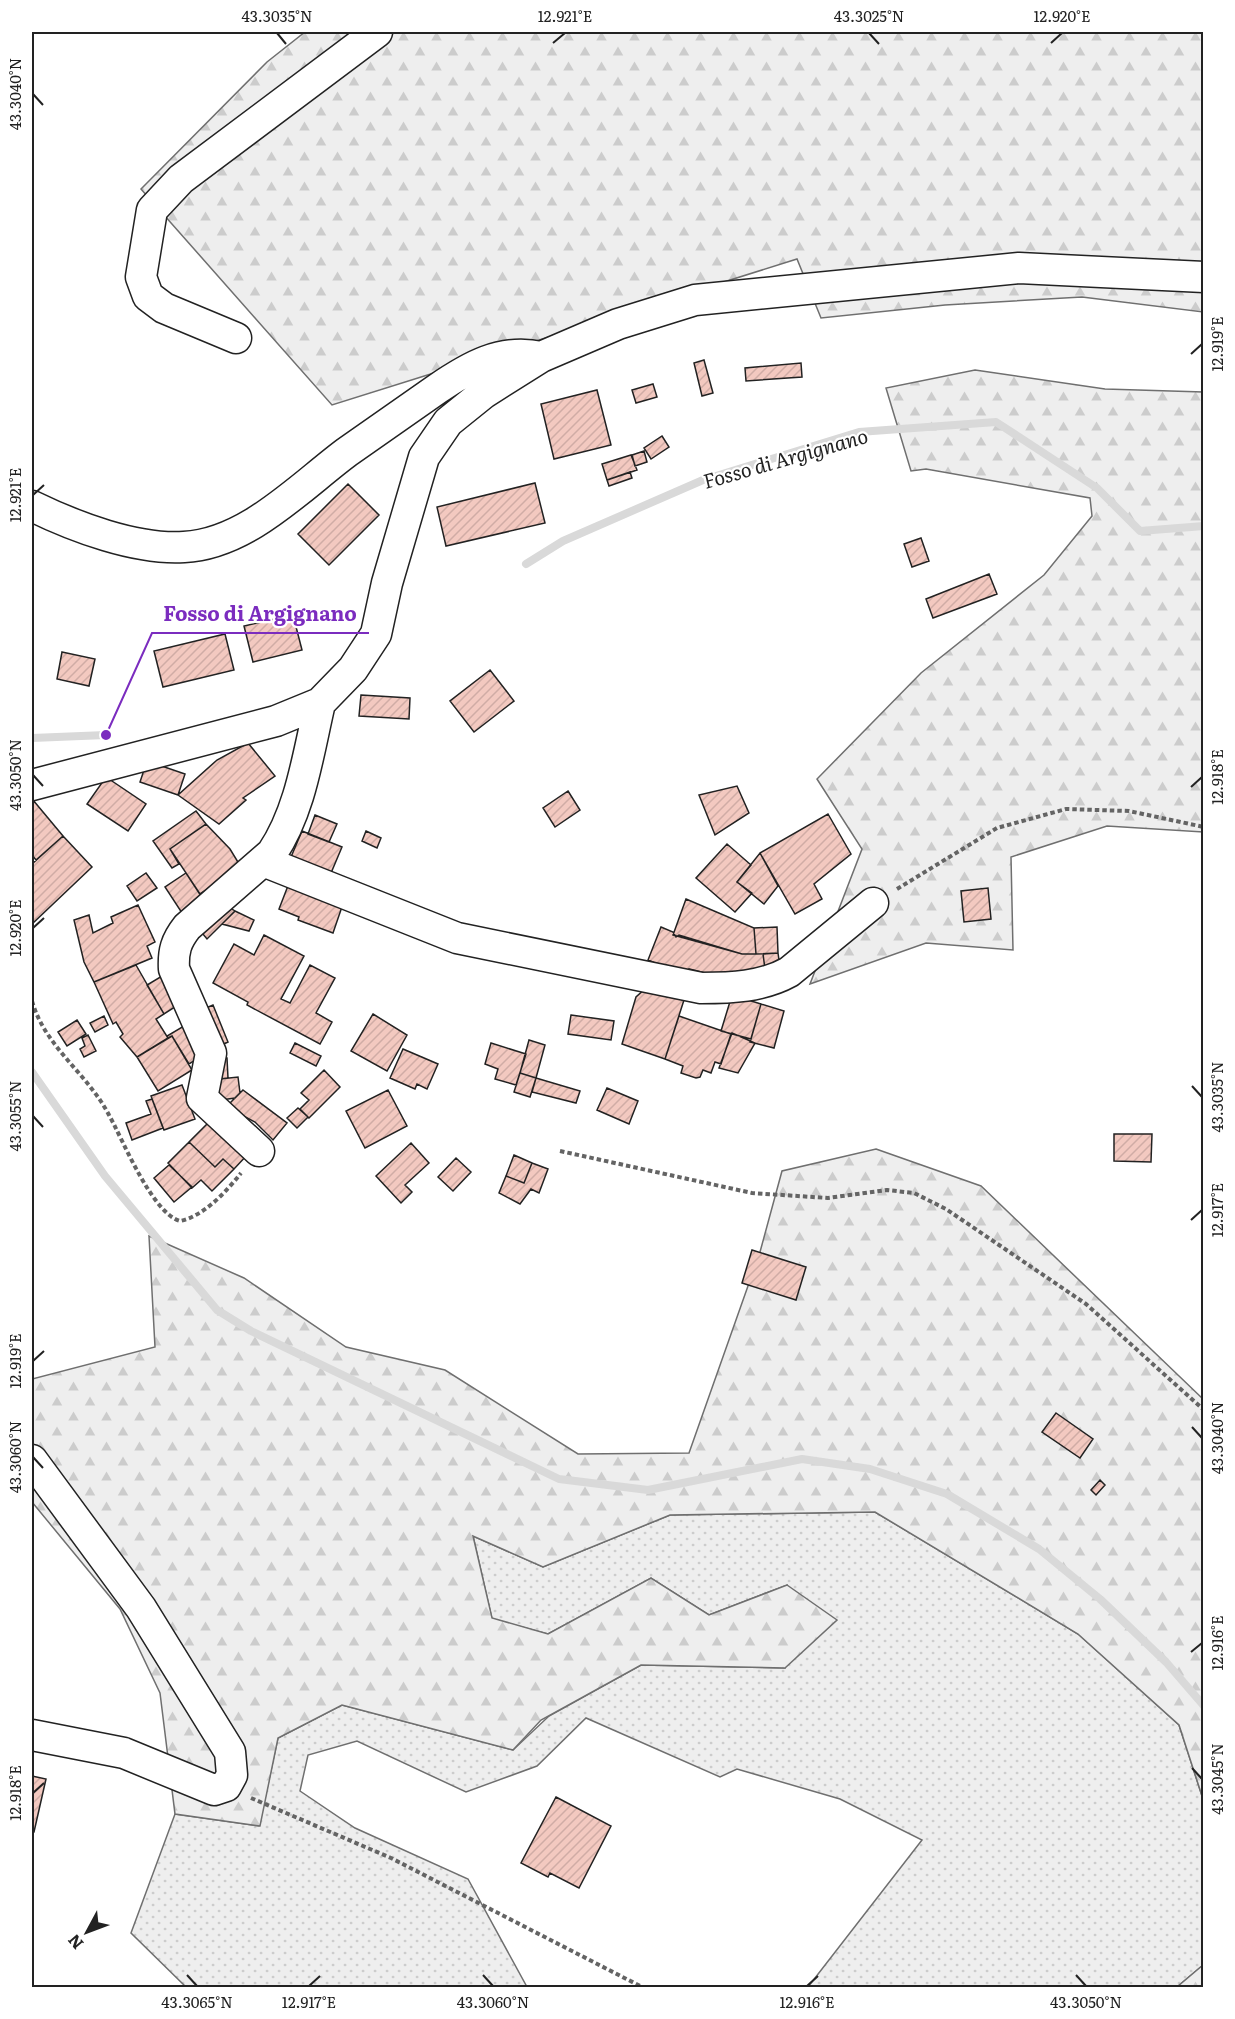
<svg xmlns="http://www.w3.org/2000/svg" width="1235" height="2019" font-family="Literata,serif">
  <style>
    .green { fill: url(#green-dots); stroke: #6f6f6f; stroke-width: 1.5 }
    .forest { fill: url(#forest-firs); stroke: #6f6f6f; stroke-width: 1.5 }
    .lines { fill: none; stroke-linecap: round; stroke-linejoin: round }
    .stream { stroke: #d9d9d9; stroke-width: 8 }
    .building { fill: url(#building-hatch); stroke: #222; stroke-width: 1.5 }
    .minor-casing { stroke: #222; stroke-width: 33 }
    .path { stroke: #646464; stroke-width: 4; stroke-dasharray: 4.5 3; stroke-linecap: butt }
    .minor { stroke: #fff; stroke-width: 30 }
    .ticks { fill: none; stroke: #222; stroke-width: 2 }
    .labels { text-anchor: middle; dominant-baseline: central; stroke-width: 4.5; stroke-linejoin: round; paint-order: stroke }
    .water-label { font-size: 20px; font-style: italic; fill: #222; stroke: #fff }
    .leader { fill: none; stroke: #7b2cbf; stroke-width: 2 }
    .callout-dot { fill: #7b2cbf; stroke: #fff; stroke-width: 2 }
    .callout-label { font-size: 20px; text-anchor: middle; font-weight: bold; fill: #7b2cbf; stroke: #fff; stroke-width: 4.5; stroke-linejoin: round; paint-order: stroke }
    .neatline { fill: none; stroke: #222; stroke-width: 2 }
    .ticks-label { font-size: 15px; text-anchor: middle; fill: #222 }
  </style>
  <defs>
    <pattern id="green-dots" width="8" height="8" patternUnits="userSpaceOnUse" patternTransform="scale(1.5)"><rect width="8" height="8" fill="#eee"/><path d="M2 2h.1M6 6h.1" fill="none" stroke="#ccc" stroke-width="1.8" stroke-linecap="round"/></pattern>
    <pattern id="forest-firs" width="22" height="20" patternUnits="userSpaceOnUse" patternTransform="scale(1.5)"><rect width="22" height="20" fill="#eee"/><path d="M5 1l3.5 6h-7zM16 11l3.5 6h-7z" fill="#ccc"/></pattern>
    <pattern id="building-hatch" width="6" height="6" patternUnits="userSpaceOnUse" patternTransform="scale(1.5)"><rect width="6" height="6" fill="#f3c9c0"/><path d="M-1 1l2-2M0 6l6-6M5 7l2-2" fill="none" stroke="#d0aca5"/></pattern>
  </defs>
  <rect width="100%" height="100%" fill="#fff"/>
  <!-- green -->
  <path class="green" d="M875 1512 1078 1634 1179 1725 1203 1799V1965L1177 1987H808L922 1840 840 1799 737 1769 720 1777 586 1718 537 1766 466 1792 357 1741 308 1755 300 1791 355 1828 468 1879 527 1987H186L131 1933 175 1814 259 1826 278 1738 342 1705 513 1750 549 1716 641 1665 785 1668 787 1585 709 1615 651 1578 548 1634 492 1619 473 1536 543 1567 670 1515Z"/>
  <!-- forest -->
  <path class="forest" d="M305 32H1203V312L1082 297 945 305 821 318 797 259 332 405 141 189 267 62Z
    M975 370 1105 389 1203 392V832L1107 826 1011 857 1013 950 926 943 810 984 862 849 817 779 921 673 1044 575 1092 516 1090 498 926 469 911 471 886 388Z
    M876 1149 981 1186 1203 1399V1799L1179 1725 1078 1634 875 1512 670 1515 543 1567 473 1536 492 1618 548 1634 651 1578 709 1615 787 1585 837 1620 785 1668 641 1665 541 1720 513 1750 342 1705 278 1738 260 1826 175 1814 160 1693 120 1609 32 1502V1379L155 1347 149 1236 244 1278 346 1347 445 1370 578 1454 689 1453 760 1252 782 1171Z
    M1203 1965V1987H1177Z"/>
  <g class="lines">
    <!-- stream -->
    <path class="stream" d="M526 564 563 541 703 480 859 432 996 422 1097 488 1140 531 1204 526
      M32 738 106 735
      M32 1072 105 1176 217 1310 251 1331 559 1479 648 1490 802 1459 870 1469 947 1494 1039 1549 1100 1599 1166 1662 1204 1706"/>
  </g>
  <!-- building -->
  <path class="building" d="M704 360 713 393 702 396 694 363Z
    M801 363 802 377 746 381 745 368Z
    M653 384 657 397 636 403 632 390Z
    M597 390 611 445 554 459 541 404Z
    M662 436 669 447 651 459 644 448Z
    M644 451 647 462 635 466 632 455Z
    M631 455 637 470 607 480 602 464Z
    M630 472 632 478 609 486 607 480Z
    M535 483 545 523 446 546 437 507Z
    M348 484 379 515 329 565 298 534Z
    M921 538 929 561 912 567 904 544Z
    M989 574 997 594 933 618 926 599Z
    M293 615 302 650 253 662 244 626Z
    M225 634 234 670 163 687 154 651Z
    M62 652 95 659 89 686 57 679Z
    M490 670 514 701 474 732 450 701Z
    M361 695 410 698 409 719 359 716Z
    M248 743 275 776 243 798 246 800 219 824 178 795 217 760Z
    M147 761 185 774 178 795 140 782Z
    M106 777 146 804 128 831 87 804Z
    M737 786 749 813 715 835 699 795Z
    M568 791 580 810 555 827 543 808Z
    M33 800 63 836 36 860 32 855Z
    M196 811 206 824 170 849 179 864 172 868 153 841Z
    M828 814 851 854 814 884 822 899 795 914 760 853Z
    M315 815 337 824 329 842 308 834Z
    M206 824 230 849 241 867 200 894 170 849Z
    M302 831 342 847 331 873 291 857Z
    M366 831 381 838 377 848 362 841Z
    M63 836 92 867 32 924V864Z
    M727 844 751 865 737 882 752 893 735 912 696 878Z
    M760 853 778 886 764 904 737 882Z
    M146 873 157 888 137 901 127 886Z
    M186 873 203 899 182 913 165 887Z
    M291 878 345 898 333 933 298 920 299 917 279 909Z
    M988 888 991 919 964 922 961 891Z
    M686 899 754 928 756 954H742L673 935Z
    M223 903 235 911 207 939 198 928Z
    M138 905 155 942 147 946 152 958 94 982 84 962 74 920 89 915 93 933 113 923 111 917Z
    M235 911 254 920 249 931 222 924Z
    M661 927 673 932 676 937 679 935 742 954H763L765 969 717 976 689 969 686 976 648 960Z
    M777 927 778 953 756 954 754 928Z
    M264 935 304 956 281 999 290 1003 310 965 335 978 316 1013 332 1022 320 1044 247 1005 248 1002 213 983 234 944 254 955Z
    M778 953 780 967 765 969 763 954Z
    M136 965 164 1014 156 1019 168 1038 137 1057 120 1037 123 1034 116 1022 113 1024 94 982Z
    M162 976 178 1005 164 1014 147 985Z
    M646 988 684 1000 665 1059 622 1044 636 997Z
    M732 995 761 1004 751 1039 721 1031Z
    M761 1004 784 1011 774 1048 750 1042Z
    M213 1005 228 1042 215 1048 199 1011Z
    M373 1014 407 1035 387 1071 351 1051Z
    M571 1015 614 1021 611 1040 568 1034Z
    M104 1016 108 1025 95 1032 90 1023Z
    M679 1016 731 1034 721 1064 715 1062 711 1073 703 1070 700 1077 696 1078 681 1073 683 1066 665 1059Z
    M77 1020 86 1034 67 1046 58 1032Z
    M189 1023 205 1054 189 1064 172 1036 168 1038 167 1036Z
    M732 1033 755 1043 738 1073 719 1068Z
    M88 1035 96 1051 84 1057 80 1049 85 1046 82 1038Z
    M172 1036 192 1070 158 1091 137 1057Z
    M529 1040 545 1045 536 1078 520 1073Z
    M295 1043 321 1056 316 1066 290 1053Z
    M491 1043 526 1054 516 1085 495 1079 498 1069 485 1064Z
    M403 1049 438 1064 427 1089 417 1084 415 1089 390 1078Z
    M227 1058 228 1078 211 1080 214 1059Z
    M324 1070 340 1087 309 1118 300 1109 309 1100 301 1093Z
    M520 1073 536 1078 530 1097 514 1092Z
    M238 1077 240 1093 235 1098 214 1101 211 1080Z
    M536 1078 580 1091 576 1103 532 1092Z
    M182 1085 195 1119 164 1130 151 1096Z
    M607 1088 638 1101 629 1124 597 1110Z
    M243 1090 287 1123 273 1140 255 1122 236 1112 229 1104Z
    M388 1090 407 1126 365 1148 346 1111Z
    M152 1099 163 1128 132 1140 126 1123 151 1114 146 1101Z
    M298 1108 308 1117 297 1128 287 1118Z
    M212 1119 248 1154 234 1169 223 1159 215 1167 189 1142Z
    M1114 1134H1152L1151 1162 1114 1161Z
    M189 1142 215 1167 223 1159 234 1169 212 1191 201 1180 192 1188 168 1163Z
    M411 1143 429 1163 405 1185 412 1192 401 1203 376 1176Z
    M514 1155 532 1163 524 1183 506 1176Z
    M456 1158 471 1172 453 1191 438 1177Z
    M532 1163 548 1169 539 1193 531 1189 520 1204 499 1193 506 1176 524 1183Z
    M169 1165 192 1187 174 1202 154 1178Z
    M752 1250 806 1267 796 1300 742 1283Z
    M1056 1413 1093 1439 1080 1458 1042 1432Z
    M1100 1480 1105 1485 1096 1495 1091 1490Z
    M32 1776 46 1779 34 1832H32Z
    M556 1797 611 1826 579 1888 550 1873 548 1877 521 1863Z"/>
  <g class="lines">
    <!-- minor casing -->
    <g class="minor-casing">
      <path id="minor" d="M236 338 164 308 148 296 141 277 152 210 181 179 377 32
        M32 506C75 527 136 550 184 547 247 544 300 487 347 452 377 431 407 410 437 389 469 367 501 348 541 357
        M32 785 276 721 320 703 353 669 376 634 387 583 424 457 448 422 484 393 541 357 618 324 695 300 1019 268 1204 277
        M263 861 457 938 701 988C731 988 762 987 789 972L873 903
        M259 1151 202 1098 211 1053 174 969C173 951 176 941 187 927L272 853C301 810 308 754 320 703
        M32 1460 141 1608 230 1752 232 1775 226 1786 214 1790 124 1753 32 1735"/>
    </g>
    <!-- path -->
    <path class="path" d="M897 889 997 828 1066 809 1129 811 1204 827
      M32 1001C45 1047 87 1073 109 1115 123 1140 152 1213 180 1221 204 1216 226 1192 241 1173
      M560 1151 752 1193 828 1198 887 1190 914 1193 946 1209 1086 1304 1204 1410
      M251 1798 391 1858 644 1988
      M32 1985 33 1988"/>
    <!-- minor -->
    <use href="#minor" class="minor"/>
  </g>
  <!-- ticks -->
  <path class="ticks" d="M277 33 286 44M869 33 879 44M553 43 565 33M1051 43 1062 33M33 94 43 105M1191 354 1202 344M33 495 44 485M33 775 43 786M1191 787 1202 777M33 928 44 918M1192 1086 1202 1097M33 1116 43 1127M1191 1220 1202 1210M33 1361 44 1351M1192 1427 1202 1438M33 1457 43 1468M1191 1652 1202 1643M1192 1768 1202 1779M33 1793 44 1783M187 1975 197 1986M483 1975 493 1986M1076 1975 1086 1986M309 1986 320 1976M807 1986 818 1976"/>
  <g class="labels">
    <!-- water labels -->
    <g class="water-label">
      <text transform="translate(785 457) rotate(-16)">Fosso di Argignano</text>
    </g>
  </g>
  <!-- callouts -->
  <path class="leader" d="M106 735L152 633H369"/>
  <circle class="callout-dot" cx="106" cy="735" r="6"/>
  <g class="callout-label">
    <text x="260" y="621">Fosso di Argignano</text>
  </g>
  <!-- border -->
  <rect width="1235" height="2019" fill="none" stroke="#ffffff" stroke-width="66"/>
  <!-- north arrow -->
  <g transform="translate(87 1932) rotate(229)" stroke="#ffffff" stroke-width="4.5" paint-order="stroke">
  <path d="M0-4.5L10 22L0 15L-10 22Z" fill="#222222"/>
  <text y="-9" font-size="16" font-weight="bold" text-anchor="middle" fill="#222222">N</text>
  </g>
  <rect x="33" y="33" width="1169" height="1953" class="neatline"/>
  <g class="ticks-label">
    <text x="277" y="22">43.3035°N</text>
    <text x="565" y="22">12.921°E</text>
    <text x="869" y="22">43.3025°N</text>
    <text x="1062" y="22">12.920°E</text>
    <text transform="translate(16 94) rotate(-90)" y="5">43.3040°N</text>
    <text transform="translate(1218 344) rotate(-90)" y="5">12.919°E</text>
    <text transform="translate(16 495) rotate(-90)" y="5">12.921°E</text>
    <text transform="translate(16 775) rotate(-90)" y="5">43.3050°N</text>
    <text transform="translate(1218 777) rotate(-90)" y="5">12.918°E</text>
    <text transform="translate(16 928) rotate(-90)" y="5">12.920°E</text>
    <text transform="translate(1218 1097) rotate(-90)" y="5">43.3035°N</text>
    <text transform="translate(16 1116) rotate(-90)" y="5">43.3055°N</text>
    <text transform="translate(1218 1210) rotate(-90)" y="5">12.917°E</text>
    <text transform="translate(16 1361) rotate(-90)" y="5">12.919°E</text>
    <text transform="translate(1218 1438) rotate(-90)" y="5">43.3040°N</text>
    <text transform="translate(16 1457) rotate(-90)" y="5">43.3060°N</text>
    <text transform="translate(1218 1643) rotate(-90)" y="5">12.916°E</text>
    <text transform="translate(1218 1779) rotate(-90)" y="5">43.3045°N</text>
    <text transform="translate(16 1793) rotate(-90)" y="5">12.918°E</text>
    <text x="197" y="2008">43.3065°N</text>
    <text x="309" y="2008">12.917°E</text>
    <text x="493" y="2008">43.3060°N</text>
    <text x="807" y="2008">12.916°E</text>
    <text x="1086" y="2008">43.3050°N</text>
  </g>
</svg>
